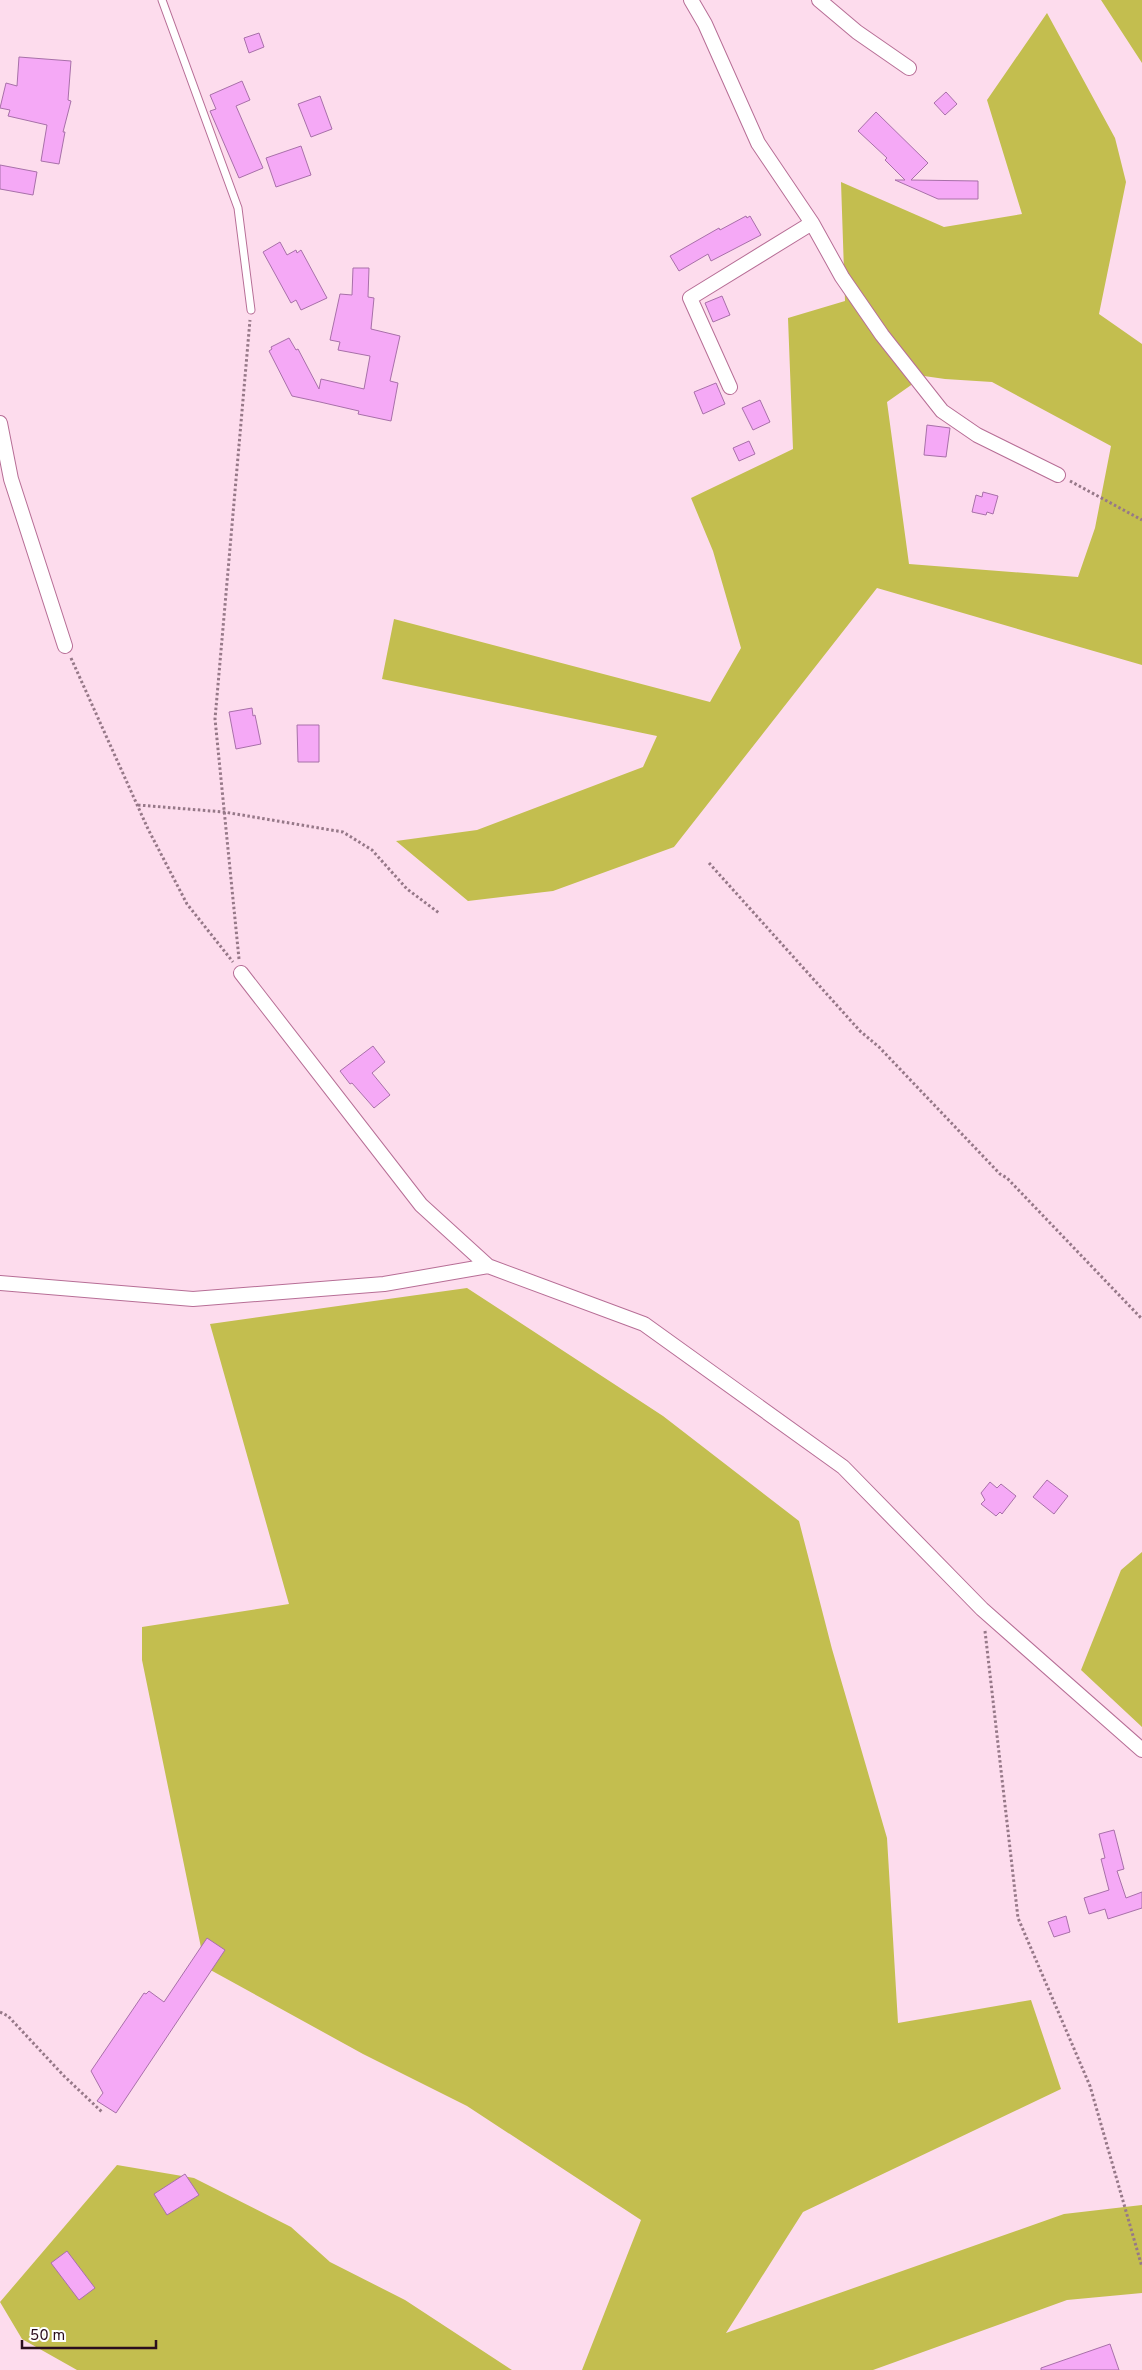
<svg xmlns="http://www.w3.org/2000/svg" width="1142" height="2370" font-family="Overpass,sans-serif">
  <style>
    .forest { fill: #c3be4f; fill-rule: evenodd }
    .building { fill: #f5a9f6; stroke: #a870a9 }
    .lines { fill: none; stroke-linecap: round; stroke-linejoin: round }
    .lane-casing { stroke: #b76e96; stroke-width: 9 }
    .street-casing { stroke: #b76e96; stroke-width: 16 }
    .path { stroke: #967888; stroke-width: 3; stroke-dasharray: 2.5 2.5; stroke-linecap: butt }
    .lane { stroke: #fff; stroke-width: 7 }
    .street { stroke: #fff; stroke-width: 14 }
  </style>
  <rect width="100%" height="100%" fill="#fddced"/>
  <!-- forest -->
  <path class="forest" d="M1101 0H1142V63Z
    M1047 13 1115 138 1126 182 1099 314 1142 344V665L877 588 674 847 553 891 468 901 396 841 477 830 643 767 657 736 382 679 394 619 710 702 741 648 713 551 691 498 793 449 788 318 845 301 841 182 944 227 1022 214 987 100ZM924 376 945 379 992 382 1111 446 1095 528 1078 577 909 564 887 402Z
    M467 1288 663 1416 799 1521 832 1649 887 1838 898 2023 1031 2000 1061 2089 803 2212 726 2333 1064 2214 1142 2205V2293L1067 2300 873 2370H582L641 2220 467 2106 363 2054 205 1967 142 1660V1627L289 1604 210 1324Z
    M1142 1552V1727L1081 1670 1121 1570Z
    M117 2165 194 2178 291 2227 330 2262 405 2300 512 2370H77L22 2339 0 2302Z"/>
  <!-- building -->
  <path class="building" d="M259 33 264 47 249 53 244 38Z
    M19 57 71 61 68 100 71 101 63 132H65L59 164 41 161 47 125 8 116 10 110 0 108 6 83 17 86Z
    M242 81 250 100 236 106 263 168 239 178 210 111 216 109 210 95Z
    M946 92 957 104 945 115 934 103Z
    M320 96 332 129 311 137 298 104Z
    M876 112 928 163 911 180 978 181V199H938L895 180H905L885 160 887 158 858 131Z
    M301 146 311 175 276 187 266 158Z
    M0 165 37 172 33 195 0 189Z
    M746 216 747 218 750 216 761 235 711 261 708 254 679 271 670 256 719 228 720 230Z
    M280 242 287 255 296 250 297 253 301 250 327 298 301 310 296 300 291 303 263 252Z
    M353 268H369L368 297 374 298 371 329 400 336 390 381 398 383 391 421 358 414 359 411 320 402 292 396 269 351 272 349 271 347 289 338 296 350 298 349 319 389 321 379 364 389 370 356 338 350 340 342 330 340 340 294 352 295Z
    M722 296 730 315 713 322 705 303Z
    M716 383 725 404 703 414 694 392Z
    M760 400 770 422 753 430 742 408Z
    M927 425 950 428 946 457 924 455Z
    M749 441 755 454 739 461 733 448Z
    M983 492 998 496 993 514 987 512 986 515 972 512 976 495 982 497Z
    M252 708 253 716 255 715 261 744 236 749 229 712Z
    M297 725H319V762H298Z
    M373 1046 385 1062 372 1073 390 1095 374 1108 352 1083 350 1084 340 1071Z
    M1047 1480 1068 1496 1054 1514 1033 1497Z
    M990 1482 997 1488 1001 1484 1016 1496 1002 1514 1000 1512 996 1516 981 1504 985 1500 981 1493Z
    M1114 1830 1124 1869 1117 1871 1126 1898 1142 1892V1908L1108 1919 1105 1909 1089 1914 1084 1898 1109 1890 1101 1859 1105 1858 1099 1834Z
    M1066 1916 1070 1932 1054 1937 1048 1922Z
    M207 1938 225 1950 116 2113 97 2101 103 2093 91 2071 144 1993 146 1994 149 1991 164 2002Z
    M185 2174 199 2195 167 2215 154 2194Z
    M67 2251 95 2288 79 2300 51 2263Z
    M1110 2344 1119 2370H1041V2368Z"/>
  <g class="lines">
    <!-- lane casing -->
    <g class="lane-casing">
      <path id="lane" d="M162 0 238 208 251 310"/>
    </g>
    <!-- street casing -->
    <g class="street-casing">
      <path id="street" d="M691 0 705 24 758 143 812 223 842 277 882 335 942 411 977 435 1058 475
        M819 0 857 32 909 68
        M730 387 690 298 812 223
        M0 423 11 479 65 646
        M241 973 421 1205 488 1266 644 1324 843 1467 982 1609 1142 1750
        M0 1283 193 1299 384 1284 488 1266"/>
    </g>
    <!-- path -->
    <path class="path" d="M1070 481 1142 520
      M71 658 148 829 187 904 233 962
      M138 805 224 812 343 832 372 850 407 889 439 913
      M709 863 860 1031 879 1047 1000 1174 1007 1178 1142 1319
      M239 959 215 719 250 320
      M985 1631 1018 1918 1090 2086 1142 2267
      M0 2012 8 2016 64 2076 102 2112"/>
    <!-- lane -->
    <use href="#lane" class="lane"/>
    <!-- street -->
    <use href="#street" class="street"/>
  </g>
  <!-- scale -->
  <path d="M22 2340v8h134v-8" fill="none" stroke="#2a0e1e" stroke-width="2.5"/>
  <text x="30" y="2340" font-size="15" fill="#2a0e1e" stroke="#ffffff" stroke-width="4" paint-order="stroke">50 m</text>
</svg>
